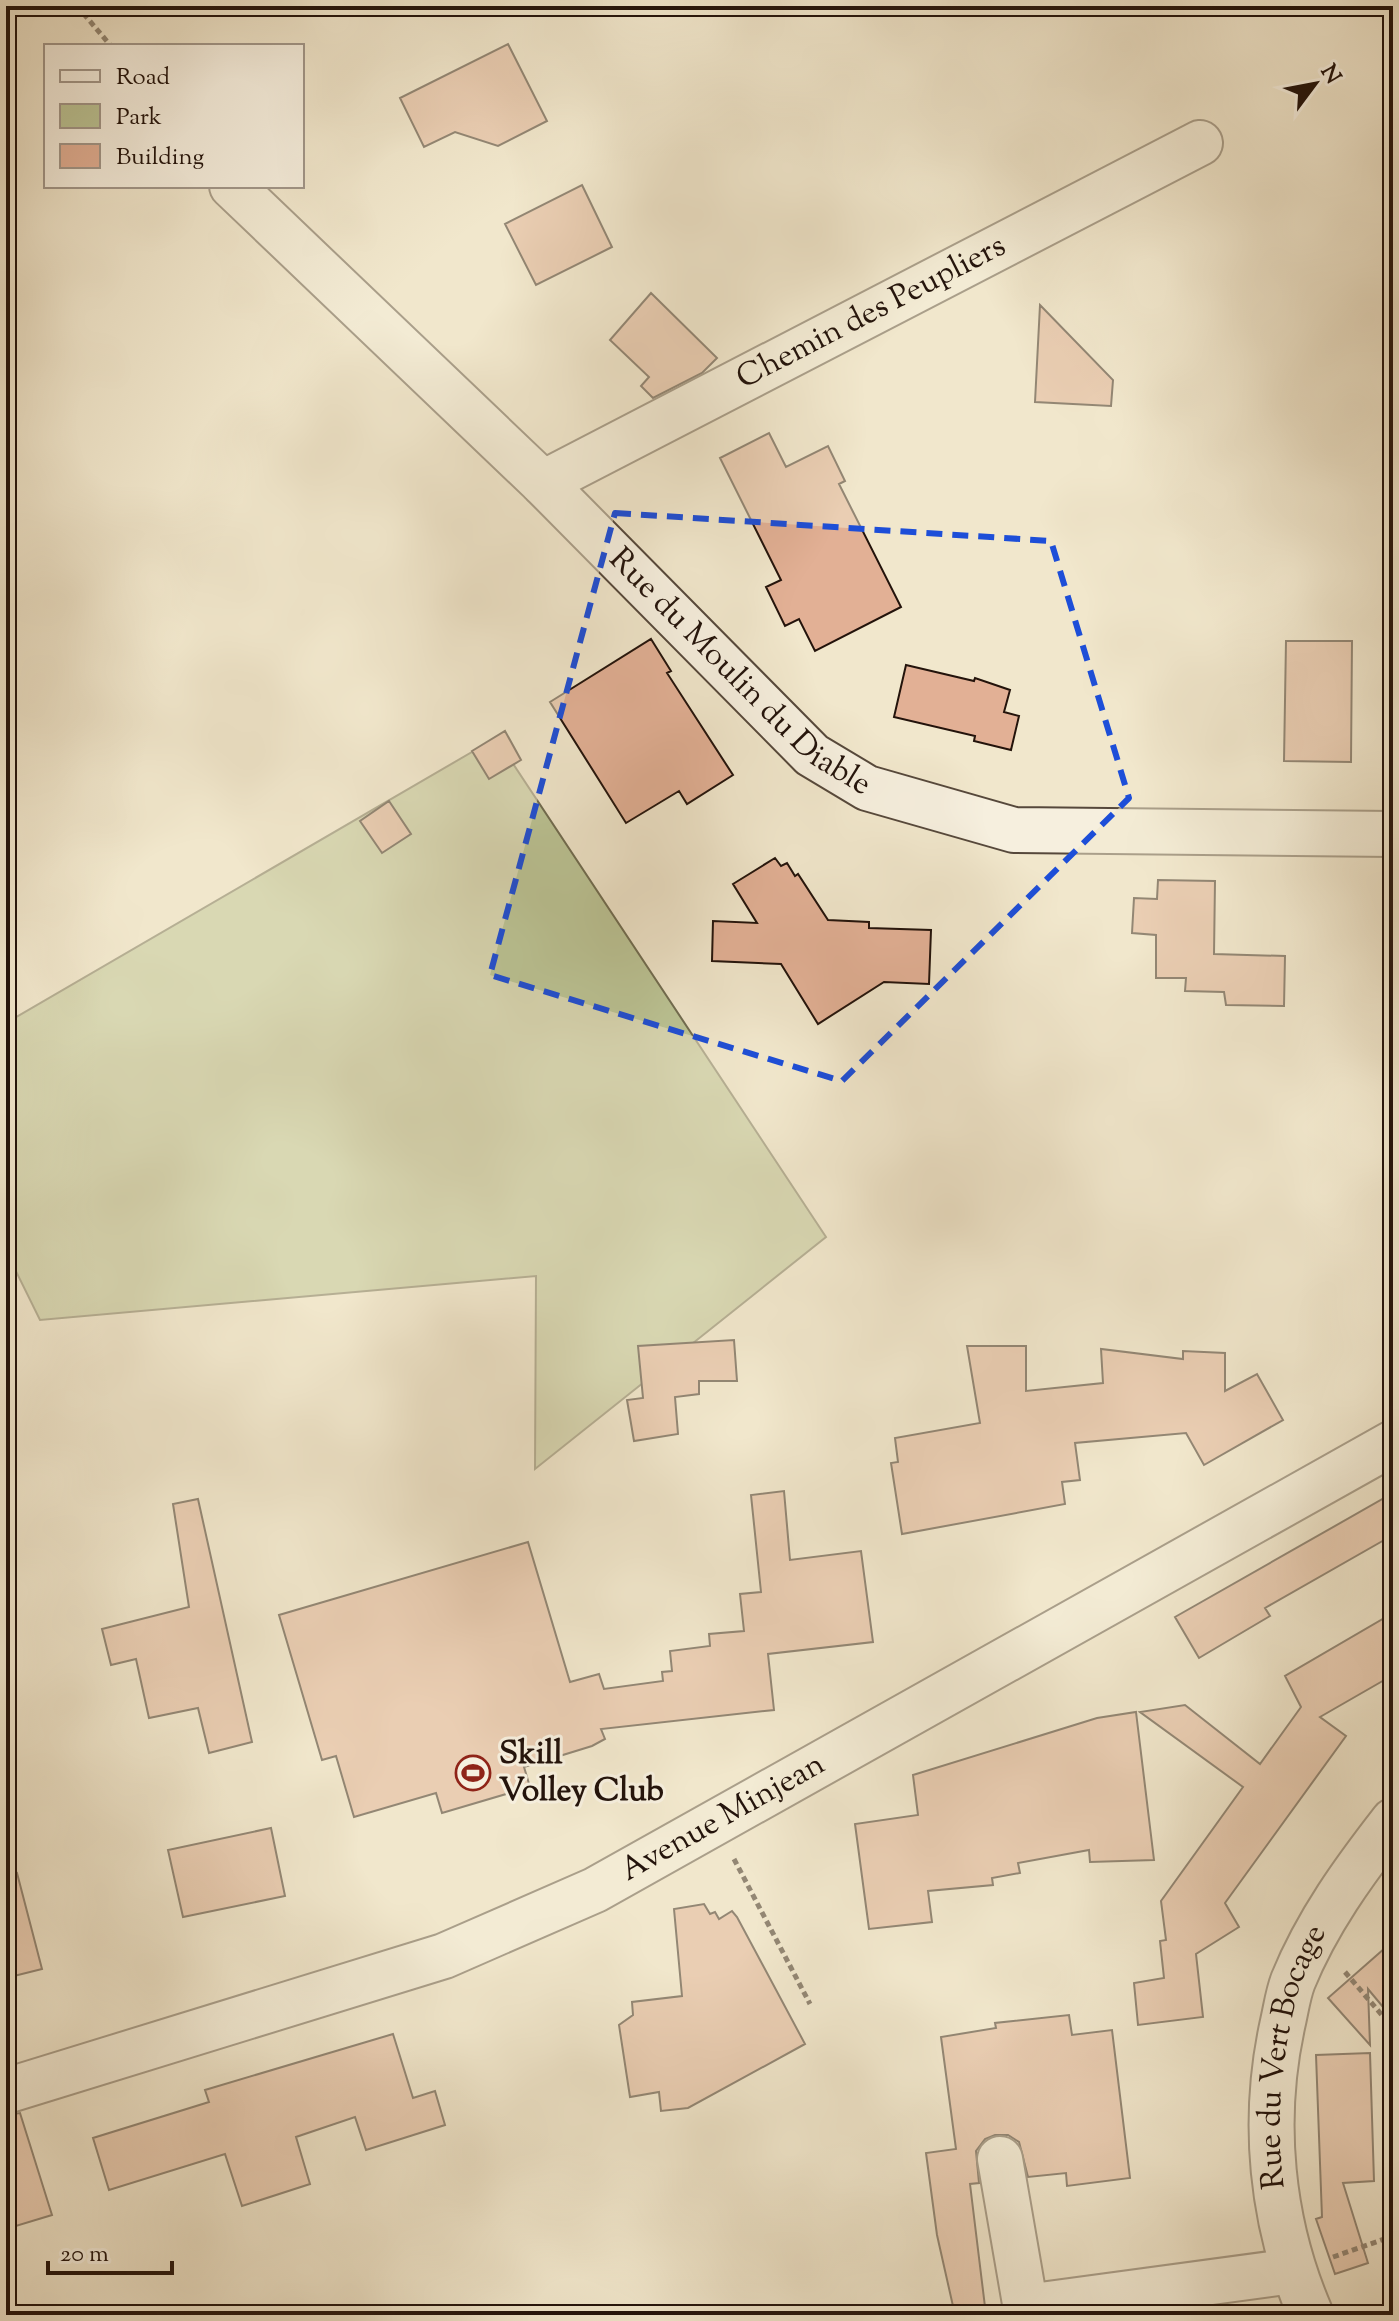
<svg xmlns="http://www.w3.org/2000/svg" width="1399" height="2321" font-family="'Sorts Mill Goudy',serif">
  <style>
    .green { fill: #bcc596; stroke: #706c50; stroke-width: 2 }
    .building { fill: #e2b095; stroke: #23130b; stroke-width: 2 }
    .lines { fill: none; stroke-linecap: round; stroke-linejoin: round }
    .minor-casing { stroke: #56483b; stroke-width: 48 }
    .path { stroke: #23130b; stroke-width: 5; stroke-dasharray: 6 4; stroke-linecap: butt }
    .minor { stroke: #f6efde; stroke-width: 44 }
    .marked { fill: none; stroke: #1d4ed8; stroke-width: 6; stroke-dasharray: 16 10; stroke-linejoin: round }
    .labels { text-anchor: middle; dominant-baseline: central; stroke-width: 6; stroke-linejoin: round; paint-order: stroke }
    .street-label { font-size: 32px; fill: #23130b; stroke: #f6efde }
    .poi-label { font-size: 32px; font-weight: bold; fill: #23130b; stroke: #f6efde; text-anchor: start }
  </style>
  <rect width="100%" height="100%" fill="#f1e7cc"/>
  <filter id="stains"><feTurbulence type="fractalNoise" baseFrequency=".0025" numOctaves="4"/><feColorMatrix values="0 0 0 0 .2 0 0 0 0 .09 0 0 0 0 .02 0 0 0 .5 -.17"/></filter>
  <radialGradient id="worn" r=".72"><stop offset=".6" stop-color="#630" stop-opacity="0"/><stop offset="1" stop-color="#630" stop-opacity=".3"/></radialGradient>
  <!-- green -->
  <path class="green" d="M496 738 826 1237 535 1469 536 1276 40 1320 6 1251V1023Z"/>
  <!-- building -->
  <path class="building" d="M508 44 547 121 498 146 455 132 424 147 400 98Z
    M582 185 612 247 536 285 505 224Z
    M651 293 717 358 702 373 653 398 641 386 649 377 610 340Z
    M1040 305 1113 380 1111 406 1035 402Z
    M769 433 786 467 828 446 845 481 839 484 901 607 815 651 799 619 785 626 766 587 781 580 720 458Z
    M651 639 671 671 667 673 733 775 687 804 679 791 626 823 550 702Z
    M1286 641H1352L1351 762 1284 761Z
    M906 665 974 681 975 678 1010 690 1004 712 1019 716 1011 750 974 741 975 736 894 717Z
    M505 731 521 760 489 779 472 751Z
    M389 801 411 834 382 853 360 821Z
    M775 858 781 866 787 863 795 876 798 874 828 920 869 922V928L931 930 929 984 884 982 818 1024 781 964 712 961 713 921 757 923 733 884Z
    M1158 880 1215 881 1214 954 1285 956 1284 1006 1226 1005 1224 992 1185 991 1186 978H1156V935L1132 933 1134 898 1157 899Z
    M734 1340 737 1381H699V1394L675 1397 678 1434 634 1441 627 1400 643 1398 638 1346Z
    M967 1346H1026V1391L1103 1383 1101 1349 1183 1359V1351L1225 1353V1391L1257 1374 1283 1420 1204 1465 1186 1433 1075 1443 1080 1480 1062 1482 1065 1504 902 1534 891 1463 898 1462 895 1438 980 1423Z
    M784 1491 790 1560 861 1551 873 1642 768 1654 774 1710 601 1729 605 1739 592 1746 524 1767 530 1787 442 1813 436 1793 354 1817 336 1756 322 1760 279 1615 528 1542 570 1682 599 1674 604 1689 663 1681 662 1672 672 1671 670 1651 710 1646 709 1634 744 1631 740 1594 761 1592 751 1495Z
    M1393 1493V1535L1265 1608 1270 1616 1199 1658 1175 1617Z
    M198 1499 252 1742 209 1753 198 1708 149 1718 136 1659 111 1665 102 1629 189 1607 173 1504Z
    M1393 1613V1675L1320 1717 1346 1736 1225 1903 1239 1927 1196 1954 1203 2017 1138 2025 1134 1983 1164 1978 1160 1941 1166 1940 1161 1901 1243 1787 1140 1712 1185 1705 1260 1764 1301 1707 1285 1676Z
    M1136 1712 1154 1860 1090 1862 1089 1850 1018 1863 1020 1873 992 1878 993 1885 928 1891 932 1922 869 1929 855 1824 918 1815 913 1775 1097 1718Z
    M271 1828 285 1896 183 1917 168 1850Z
    M17 1873 42 1969 6 1978V1875Z
    M704 1904 710 1914 715 1912 719 1919 732 1911 737 1917 805 2044 688 2108 661 2111 659 2092 630 2097 619 2025 633 2015 632 2002 682 1996 674 1909Z
    M1393 1941V2019L1368 1989 1370 2045 1328 1998Z
    M1069 2015 1072 2035 1112 2030 1130 2178 1067 2186 1066 2173 1028 2177 1019 2142 1008 2135H995L985 2139 976 2151 979 2183 970 2184 986 2315H955L937 2235 926 2153 956 2149 941 2037 996 2028 995 2023Z
    M393 2034 413 2098 435 2091 445 2125 366 2150 355 2117 296 2137 310 2184 242 2206 225 2154 109 2190 93 2138 209 2102 205 2090Z
    M1370 2053 1374 2181 1343 2183 1368 2263 1335 2274 1316 2219 1322 2217 1316 2055Z
    M20 2113 52 2215 6 2229V2115Z"/>
  <g class="lines">
    <!-- minor casing -->
    <g class="minor-casing">
      <g id="minor">
        <path id="s1" d="M232 186 543 483 812 755 867 788 1014 830 1393 834"/>
        <path id="s2" d="M543 483 1200 143"/>
        <path id="s3" d="M6 2091 444 1956 595 1890 1393 1443"/>
        <path d="M1000 2159 1027 2315"/>
        <path d="M1026 2307 1293 2271"/>
        <path id="s4" d="M1311 2315C1271 2223 1261 2120 1283 2022 1286 2009 1288 1994 1293 1981 1317 1922 1354 1871 1393 1821"/>
      </g>
    </g>
    <!-- path -->
    <path class="path" d="M77 6 111 46
      M734 1859 810 2004
      M1345 1972 1393 2028
      M1333 2257 1393 2236"/>
    <!-- minor -->
    <use href="#minor" class="minor"/>
  </g>
  <!-- marked area -->
  <path d="M0 0H1399V2321H0ZM615 513 1051 541 1129 798 842 1081 490 975Z" fill="#f1e7cc" fill-opacity=".55" fill-rule="evenodd"/>
  <path class="marked" d="M615 513 1051 541 1129 798 842 1081 490 975Z"/>
  <!-- icons -->
  <defs>
    <g id="stadium-ring" transform="scale(1.8)"><circle r="9.5" fill="#f6efde" stroke="#8f2418" stroke-width="1.5"/><path d="M0-5a6.5 5 0 1 0 0 10a6.5 5 0 1 0 0-10ZM-3.5-1.8h7v3.6h-7Z" fill="#8f2418"/></g>
  </defs>
  <g fill-rule="evenodd">
    <use href="#stadium-ring" x="473" y="1773"/>
  </g>
  <g class="labels">
    <!-- street labels -->
    <g class="street-label">
      <text stroke="none"><textPath href="#s2" startOffset="370">Chemin des Peupliers</textPath></text>
      <text stroke="none"><textPath href="#s1" startOffset="704">Rue du Moulin du Diable</textPath></text>
      <text stroke="none"><textPath href="#s3" startOffset="770">Avenue Minjean</textPath></text>
      <text stroke="none"><textPath href="#s4" startOffset="266">Rue du Vert Bocage</textPath></text>
    </g>
    <!-- poi labels -->
    <g class="poi-label">
      <text x="499" y="1755">Skill<tspan x="499" dy="37">Volley Club</tspan></text>
    </g>
  </g>
  <!-- margin -->
  <rect width="1399" height="2321" fill="none" stroke="#f1e7cc" stroke-width="32"/>
  <rect x="8" y="8" width="1383" height="2305" fill="none" stroke="#23130b" stroke-width="4"/>
  <rect x="16" y="16" width="1367" height="2289" fill="none" stroke="#23130b" stroke-width="2"/>
  <!-- legend -->
  <rect x="44" y="44" width="260" height="144" fill="#f6efde" stroke="#a2978a" stroke-width="2"/>
  <rect x="60" y="70" width="40" height="12" fill="#f6efde" stroke="#a2978a" stroke-width="2"/>
  <text x="116" y="84" font-size="24" fill="#23130b">Road</text>
  <rect x="60" y="104" width="40" height="24" fill="#bcc596" stroke="#a2978a" stroke-width="2"/>
  <text x="116" y="124" font-size="24" fill="#23130b">Park</text>
  <rect x="60" y="144" width="40" height="24" fill="#e2b095" stroke="#a2978a" stroke-width="2"/>
  <text x="116" y="164" font-size="24" fill="#23130b">Building</text>
  <!-- north arrow -->
  <g transform="translate(1315 84) rotate(58)" stroke="#f6efde" stroke-width="6" paint-order="stroke">
  <path d="M0-6L14 30L0 20L-14 30Z" fill="#23130b"/>
  <text y="-12" font-size="22" font-weight="bold" text-anchor="middle" fill="#23130b">N</text>
  </g>
  <!-- scale -->
  <path d="M48 2261v12h124v-12" fill="none" stroke="#23130b" stroke-width="4"/>
  <text x="60" y="2261" font-size="24" fill="#23130b" stroke="#f6efde" stroke-width="6" paint-order="stroke">20 m</text>
  <rect width="100%" height="100%" filter="url(#stains)"/>
  <rect width="100%" height="100%" fill="url(#worn)"/>
</svg>
